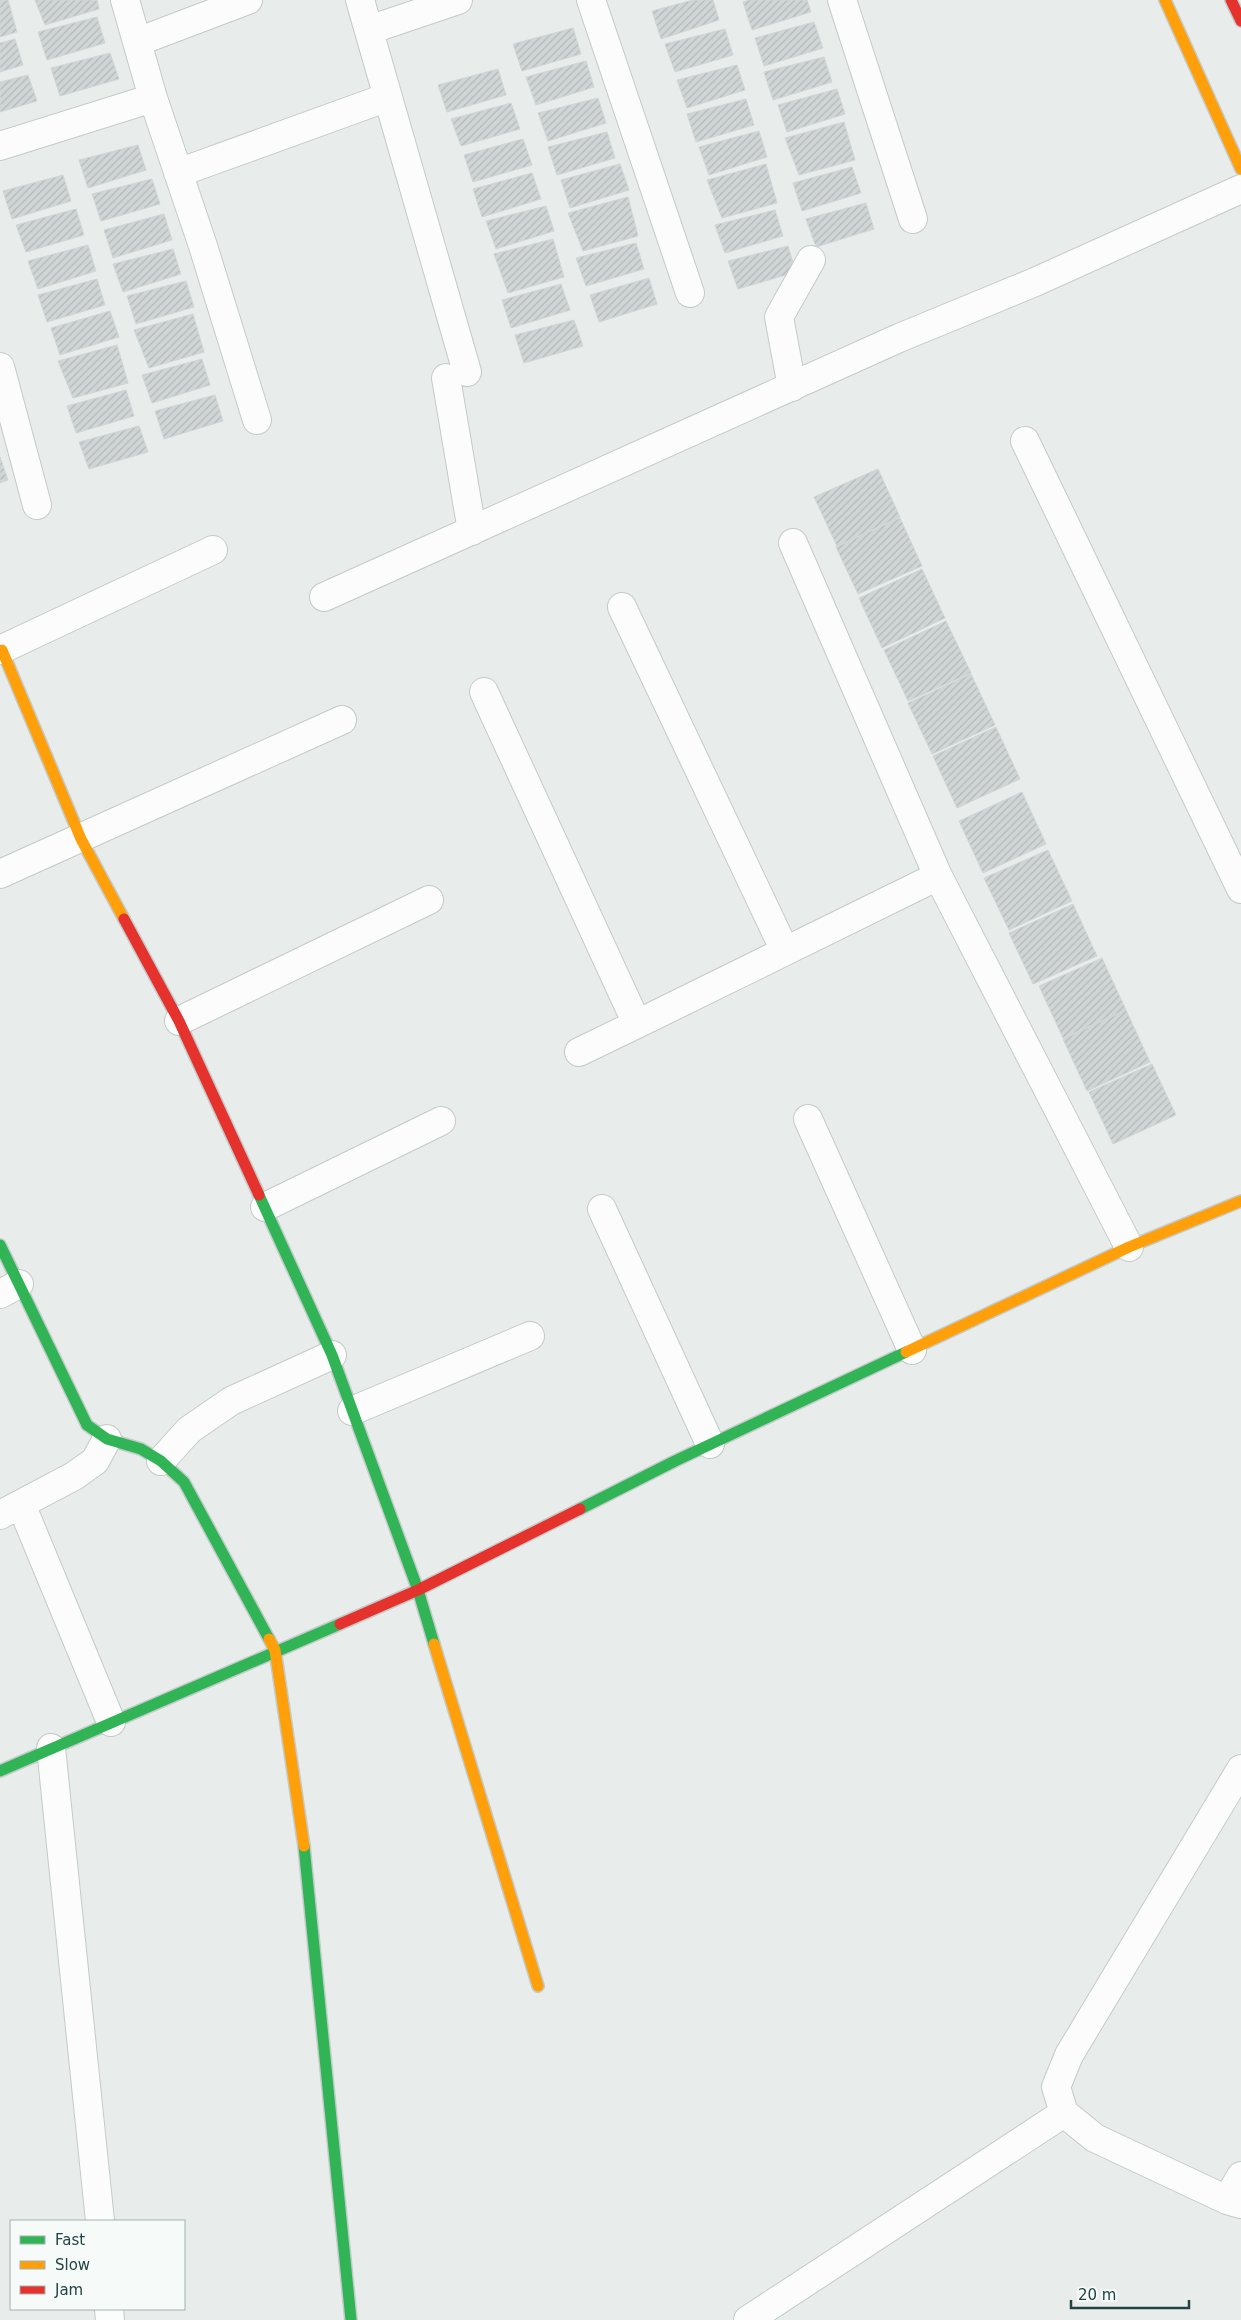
<svg xmlns="http://www.w3.org/2000/svg" width="1241" height="2320" font-family="'DejaVu Sans',sans-serif">
  <style>
    .building { fill: url(#building-hatch); stroke: #d0d6d5 }
    .lines { fill: none; stroke-linecap: round; stroke-linejoin: round }
    .street-casing { stroke: #c4cac9; stroke-width: 30 }
    .fast-casing { stroke: #c3cbca; stroke-width: 14 }
    .slow-casing { stroke: #c3cbca; stroke-width: 14 }
    .jam-casing { stroke: #c3cbca; stroke-width: 14 }
    .street { stroke: #fcfcfc; stroke-width: 28 }
    .fast { stroke: #30b455; stroke-width: 11 }
    .slow { stroke: #ff9f0a; stroke-width: 11 }
    .jam { stroke: #e5322d; stroke-width: 11 }
  </style>
  <defs>
    <pattern id="building-hatch" width="6" height="6" patternUnits="userSpaceOnUse" patternTransform="scale(1.25)"><rect width="6" height="6" fill="#d0d6d5"/><path d="M-1 1l2-2M0 6l6-6M5 7l2-2" fill="none" stroke="#b2b9b8"/></pattern>
  </defs>
  <rect width="100%" height="100%" fill="#e8edec"/>
  <!-- building -->
  <path class="building" d="M0 0H8L17 32 0 37Z
    M35 0H97L99 9 45 25Z
    M693 0H713L719 20 661 39 652 11Z
    M749 0H807L811 12 752 30 743 2Z
    M97 17 105 43 47 60 38 32Z
    M814 22 823 48 764 66 755 38Z
    M573 28 581 54 522 71 513 44Z
    M725 29 733 55 675 72 665 44Z
    M15 39 23 65 0 72V43Z
    M110 53 119 79 60 96 51 68Z
    M824 57 832 82 773 100 764 72Z
    M586 61 594 87 536 105 526 77Z
    M737 65 745 90 687 108 677 80Z
    M498 69 506 95 447 112 438 85Z
    M28 75 37 101 0 112V82Z
    M837 89 845 114 787 132 778 105Z
    M598 98 606 123 548 141 538 113Z
    M746 99 754 125 696 142 687 114Z
    M511 103 520 129 461 146 451 119Z
    M844 122 855 160 799 175 785 138Z
    M759 131 767 157 709 175 699 147Z
    M607 132 615 158 557 175 548 147Z
    M523 139 532 165 473 182 464 155Z
    M138 145 146 170 88 188 79 160Z
    M620 164 629 190 570 208 561 180Z
    M766 164 777 203 722 218 707 180Z
    M852 167 861 193 802 211 793 183Z
    M532 173 541 199 482 217 473 189Z
    M63 175 71 201 12 219 3 191Z
    M152 179 160 204 101 221 92 194Z
    M628 197 638 236 583 251 568 213Z
    M866 203 874 229 816 247 806 219Z
    M546 206 554 231 496 249 486 221Z
    M76 209 84 235 26 252 16 225Z
    M775 210 783 236 725 253 715 225Z
    M164 214 172 240 113 258 104 230Z
    M553 239 564 277 508 293 494 254Z
    M636 243 644 269 586 286 576 258Z
    M88 245 96 271 38 289 28 261Z
    M788 246 796 272 738 289 728 261Z
    M173 249 181 274 123 292 113 264Z
    M649 278 657 304 599 322 590 295Z
    M97 279 105 305 47 322 38 295Z
    M186 281 194 307 136 324 127 296Z
    M561 284 570 310 511 328 502 300Z
    M110 311 119 337 60 355 51 328Z
    M193 314 204 352 149 368 134 330Z
    M574 320 583 346 524 363 515 335Z
    M117 345 128 383 73 398 58 361Z
    M202 359 210 385 152 403 142 375Z
    M126 390 134 416 76 433 67 406Z
    M215 395 223 421 164 439 155 411Z
    M139 426 148 452 89 469 79 442Z
    M0 457 8 480 0 483Z
    M878 469 900 517 837 546 814 497Z
    M900 518 922 566 858 594 836 547Z
    M922 569 945 618 882 648 859 598Z
    M946 621 971 673 908 701 884 650Z
    M971 674 995 725 932 754 908 703Z
    M996 727 1020 779 957 808 933 756Z
    M1022 792 1046 844 983 873 959 821Z
    M1048 850 1072 901 1009 930 984 878Z
    M1073 904 1097 956 1033 984 1009 933Z
    M1102 958 1126 1010 1063 1038 1039 986Z
    M1126 1010 1150 1062 1087 1091 1063 1039Z
    M1152 1064 1176 1115 1113 1144 1089 1092Z"/>
  <g class="lines">
    <!-- street casing -->
    <g class="street-casing">
      <path id="street" d="M360 0 467 372
        M591 0 690 293
        M842 0 913 219
        M369 30 458 0
        M137 42 248 0
        M153 98 203 246 257 420
        M0 146 153 98 125 0
        M178 173 388 97
        M0 367 37 505
        M446 378 472 531
        M792 387 779 317 811 260
        M1025 441 1241 889
        M793 543 938 876
        M324 597 899 338 1035 282 1241 189
        M622 607 785 951
        M0 650 213 550
        M484 692 637 1024 938 876 1129 1247
        M0 874 342 720
        M179 1021 429 900
        M579 1052 637 1024
        M808 1119 912 1350
        M265 1207 441 1121
        M602 1209 710 1444
        M0 1294 19 1284
        M352 1411 530 1336
        M161 1461 189 1430 231 1401 332 1355
        M21 1504 111 1722
        M0 1515 74 1476 95 1461 107 1439
        M51 1748 100 2221
        M1241 1769 1069 2055 1056 2087 1064 2113 1095 2138 1227 2200 1241 2204
        M1227 2200 1241 2176
        M109 2309 110 2320
        M748 2320 1064 2113"/>
    </g>
    <!-- fast casing -->
    <g class="fast-casing">
      <path id="fast" d="M259 1195 332 1355 418 1590 434 1644
        M0 1245 87 1425 107 1439 141 1449 161 1461 184 1482 269 1639
        M580 1509 675 1461 906 1352
        M0 1771 340 1624
        M304 1846 351 2320"/>
    </g>
    <!-- slow casing -->
    <g class="slow-casing">
      <path id="slow" d="M1165 0 1241 169
        M2 650 81 839 124 919
        M906 1352 1129 1247 1241 1201
        M269 1639 275 1650 304 1846
        M434 1644 538 1986"/>
    </g>
    <!-- jam casing -->
    <g class="jam-casing">
      <path id="jam" d="M1231 0 1241 21
        M124 919 179 1021 259 1195
        M340 1624 418 1590 580 1509"/>
    </g>
    <!-- street -->
    <use href="#street" class="street"/>
    <!-- fast -->
    <use href="#fast" class="fast"/>
    <!-- slow -->
    <use href="#slow" class="slow"/>
    <!-- jam -->
    <use href="#jam" class="jam"/>
  </g>
  <!-- legend -->
  <rect x="10" y="2220" width="175" height="90" fill="#f6fbfa" stroke="#a1b2b1"/>
  <rect x="20" y="2236" width="25" height="8" fill="#30b455" stroke="#a1b2b1"/>
  <text x="55" y="2245" font-size="15" fill="#214443">Fast</text>
  <rect x="20" y="2261" width="25" height="8" fill="#ff9f0a" stroke="#a1b2b1"/>
  <text x="55" y="2270" font-size="15" fill="#214443">Slow</text>
  <rect x="20" y="2286" width="25" height="8" fill="#e5322d" stroke="#a1b2b1"/>
  <text x="55" y="2295" font-size="15" fill="#214443">Jam</text>
  <!-- scale -->
  <path d="M1071 2300v8h118v-8" fill="none" stroke="#214443" stroke-width="2.5"/>
  <text x="1078" y="2300" font-size="15" fill="#214443" stroke="#f6fbfa" stroke-width="4" paint-order="stroke">20 m</text>
</svg>
